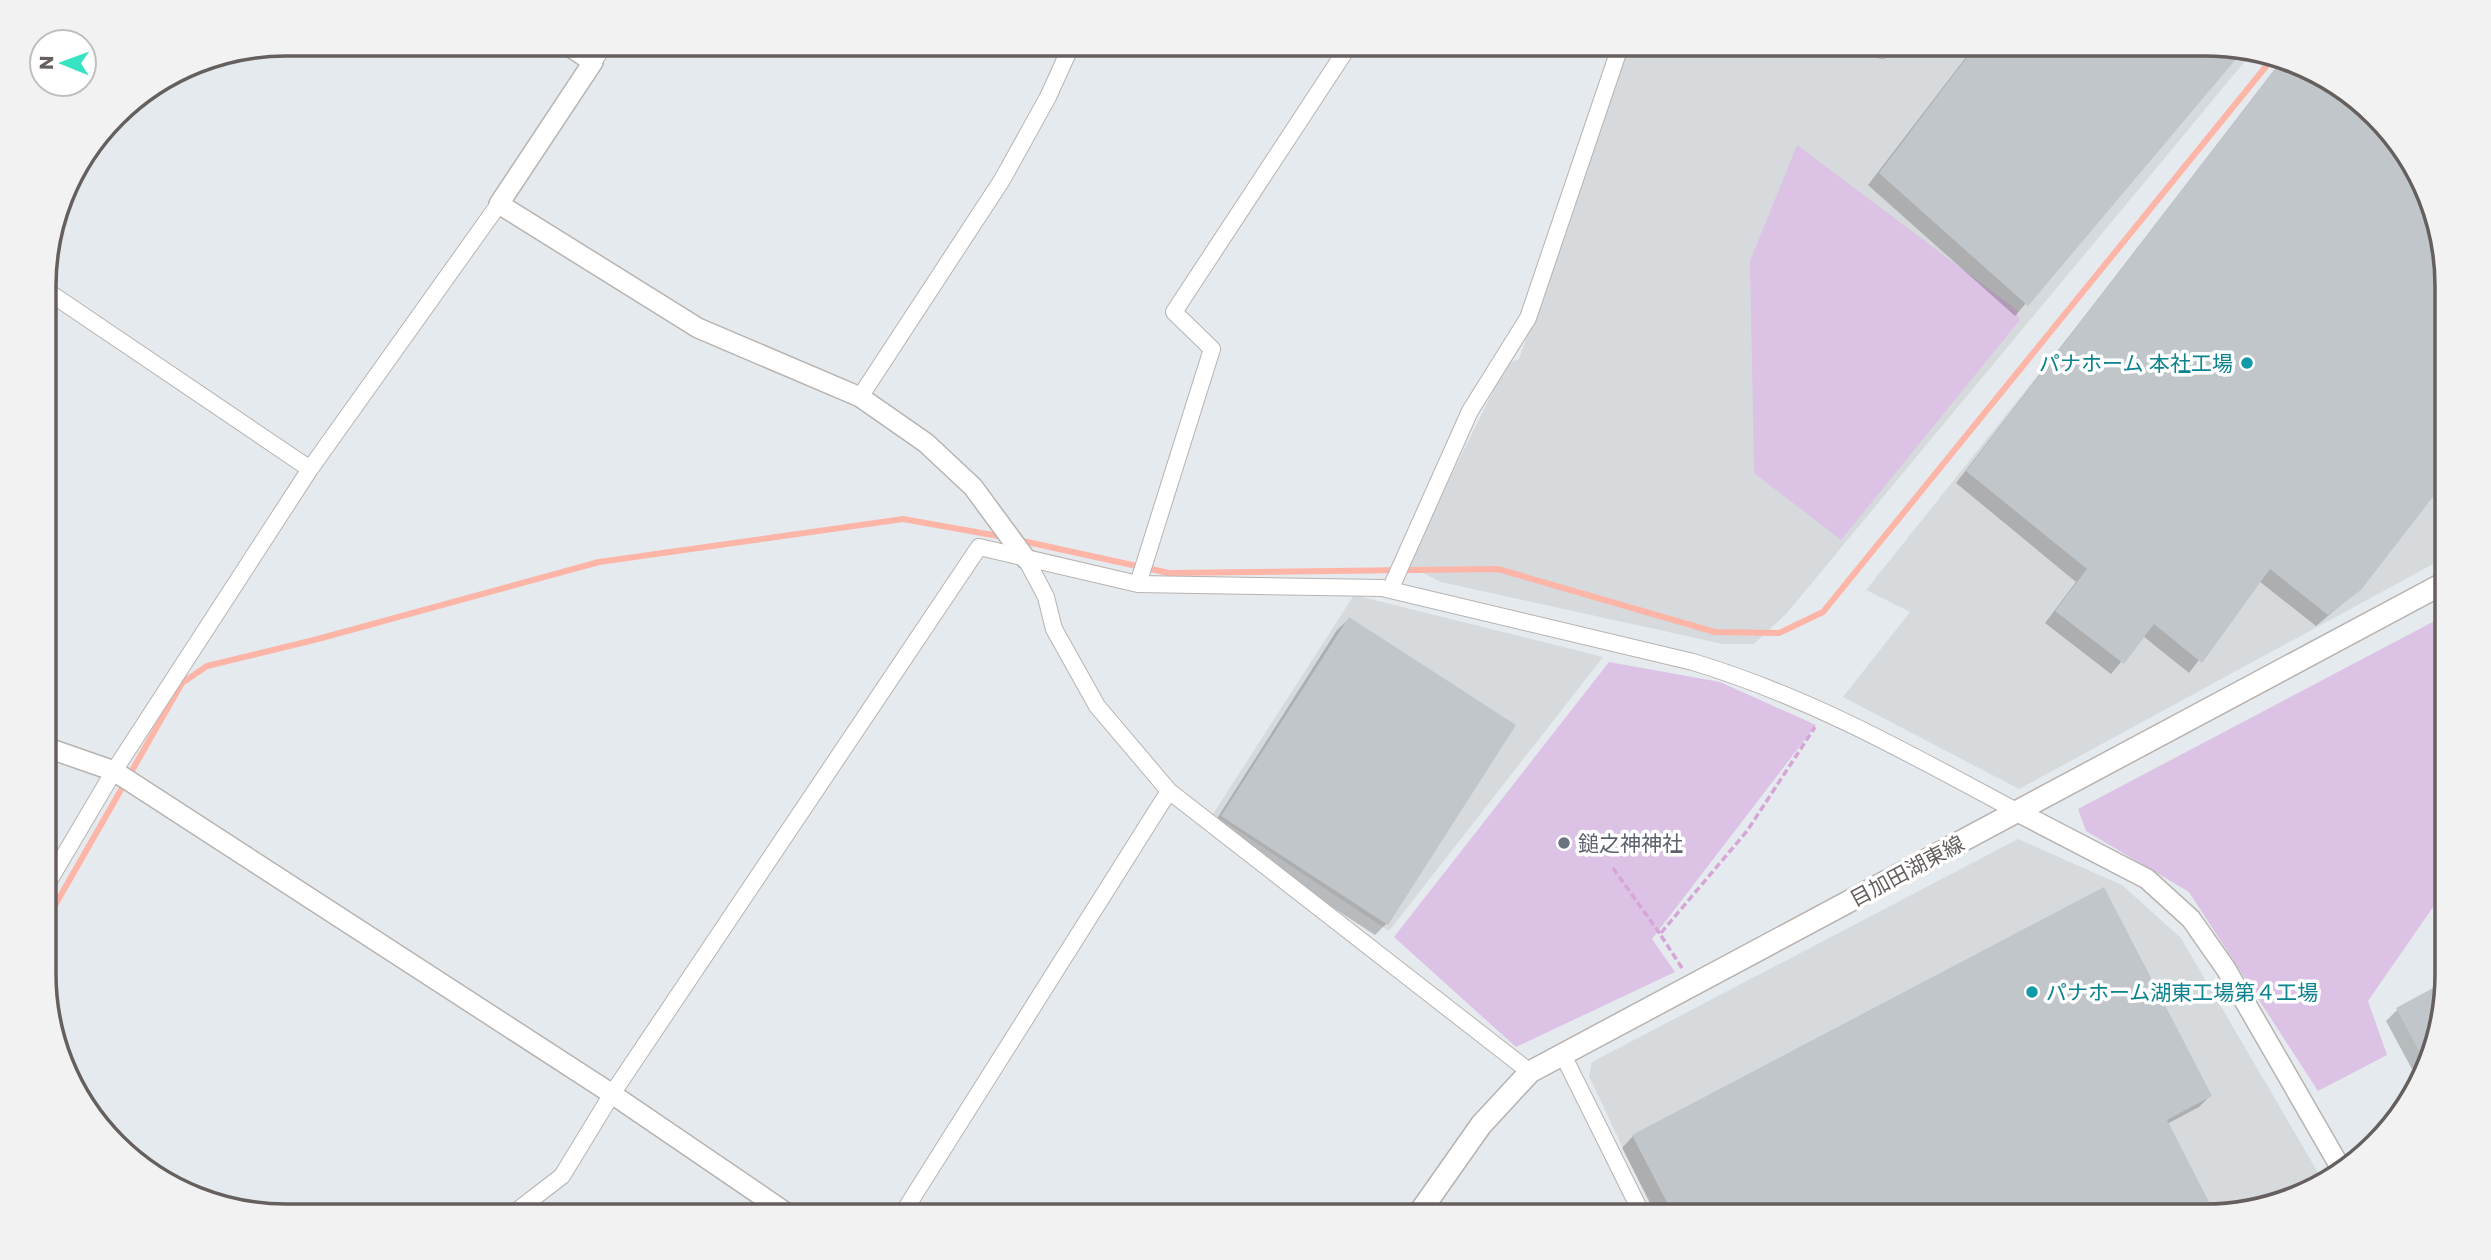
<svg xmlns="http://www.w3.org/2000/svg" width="2491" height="1260" font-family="Poppins,'Noto Sans JP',sans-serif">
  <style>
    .industrial { fill: #d7dadd }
    .green { fill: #dcc2e5 }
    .shadow { fill: #0003 }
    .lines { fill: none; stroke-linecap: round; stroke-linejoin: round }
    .stream { stroke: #fcb5a7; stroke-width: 6 }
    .building { fill: #c1c6ca }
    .minor-casing { stroke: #b7b3b0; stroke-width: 18 }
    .tertiary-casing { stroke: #b7b3b0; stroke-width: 22 }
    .secondary-casing { stroke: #b7b2af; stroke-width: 24 }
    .path { stroke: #d6a6d6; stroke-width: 3.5; stroke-dasharray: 7 3.5; stroke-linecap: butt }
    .minor { stroke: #fff; stroke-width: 16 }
    .tertiary { stroke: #fff; stroke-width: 19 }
    .secondary { stroke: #fff; stroke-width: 21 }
    .culture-dot { fill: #0f9aa8; stroke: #fff; stroke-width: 2.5 }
    .worship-dot { fill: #6b7280; stroke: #fff; stroke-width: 2.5 }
    .labels { text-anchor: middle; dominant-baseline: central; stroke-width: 7; stroke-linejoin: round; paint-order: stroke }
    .culture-label { font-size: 21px; fill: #0d838f; stroke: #fff; text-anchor: end }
    .worship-label { font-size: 21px; fill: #5b616d; stroke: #fff; text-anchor: start }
    .street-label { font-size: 21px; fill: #655f5d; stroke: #fff }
    .rim { fill: none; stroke: #655f5d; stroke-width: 3.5 }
  </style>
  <rect width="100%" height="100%" fill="#e5eaee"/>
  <!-- industrial -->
  <path class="industrial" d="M1630 44H2205L2251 54 1786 614 1754 644H1723L1441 582 1407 565 1507 363 1519 359Z
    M2287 63 2312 69 2398 139 2445 254 2446 557 2019 789 1843 697 1910 612 1866 590Z
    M1354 595 1603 657 1389 931 1213 814Z
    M2018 839 2122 885 2181 938 2323 1181 2221 1216H1655L1589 1076 1592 1062Z"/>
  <!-- green -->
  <path class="green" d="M1797 145 2017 310 2019 321 1841 540 1754 473 1750 261Z
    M2446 615 2447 887 2368 1001 2387 1055 2318 1091 2189 892 2086 831 2078 809Z
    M1609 662 1720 682 1816 725 1652 939 1675 972 1516 1047 1394 937Z"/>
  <!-- shadow -->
  <path class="shadow" d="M1976 44H2205L2240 52 2015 316 1868 185Z
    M2281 61 2312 69 2398 139 2445 254 2446 477 2360 589 2316 626 2259 581 2189 673 2143 636 2111 674 2045 623 2076 582 1956 483Z
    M1349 619 1387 923 1375 935 1211 828 1337 630Z
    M2447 929V962L2435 940Z
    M2445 983 2422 1081 2420 1084 2386 1021 2397 1010Z
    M2210 1096 2199 1107 2167 1124 2215 1216H1657L1622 1148 1633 1136Z"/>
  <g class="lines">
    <!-- stream -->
    <path class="stream" d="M1018 540 1169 573 1498 569 1715 632 1779 633 1823 612 2272 59
      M46 921 182 683 207 666 318 639 599 562 903 519 1004 537"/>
  </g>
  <!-- building -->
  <path class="building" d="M1977 44H2205L2242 52 2028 306 1879 173Z
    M2281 61 2312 69 2398 139 2445 254 2446 480 2361 590 2328 615 2270 569 2202 663 2154 624 2124 664 2055 611 2087 569 1966 471Z
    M1349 617 1516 725 1388 925 1221 816Z
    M2104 887 2212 1096 2167 1120 2209 1202 2184 1216H1674L1632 1135Z
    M2446 981 2445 986 2426 1064 2396 1008Z"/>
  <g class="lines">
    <!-- minor casing -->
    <g class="minor-casing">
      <path id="minor" d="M1871 44 1882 50 1885 44
        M593 62 605 44
        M44 289 310 469
        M860 397 1002 180 1048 97 1072 44
        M1026 559 1046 597 1054 629 1097 706 1169 791 1530 1072
        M1138 584 1212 349 1174 312 1350 44
        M1390 590 1470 411 1528 318 1621 44
        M46 886 114 771 310 469 499 204
        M1562 1053 1643 1216
        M510 1216 562 1176 612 1094 979 547 1138 584 1382 588 1693 662C1812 698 1910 754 2018 812
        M901 1216 1169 791"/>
    </g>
    <!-- tertiary casing -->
    <g class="tertiary-casing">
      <path id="tertiary" d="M566 44 593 62 499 204 698 328 860 397 926 443 973 487 1026 559
        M45 747 114 771 612 1094 791 1216
        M2018 812 2147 879 2191 919 2226 969 2343 1172"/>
    </g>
    <!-- secondary casing -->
    <g class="secondary-casing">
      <path id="secondary" d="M1417 1216 1481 1125 1530 1072 2446 582"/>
    </g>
    <!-- path -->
    <path class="path" d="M1613 868 1660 934
      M1682 968 1660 934 1747 831 1815 727"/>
    <!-- minor -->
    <use href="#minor" class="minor"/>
    <!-- tertiary -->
    <use href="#tertiary" class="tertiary"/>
    <!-- secondary -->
    <use href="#secondary" class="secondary"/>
  </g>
  <!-- markers -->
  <g class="culture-dot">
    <circle cx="2247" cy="363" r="7"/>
    <circle cx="2032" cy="992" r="7"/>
  </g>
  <circle class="worship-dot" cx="1564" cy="843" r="7"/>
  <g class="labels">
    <!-- culture labels -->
    <g class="culture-label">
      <text x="2233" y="363">パナホーム 本社工場</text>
      <text x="2046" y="992" text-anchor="start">パナホーム湖東工場第４工場</text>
    </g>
    <!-- worship labels -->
    <g class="worship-label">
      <text x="1578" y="843">鎚之神神社</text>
    </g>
    <!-- street labels -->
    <g class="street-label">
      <text transform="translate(1907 871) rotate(-28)">目加田湖東線</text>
    </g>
  </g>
  <!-- crop -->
  <path d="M0 0H2491V1260H0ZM286 56H2205A230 230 0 0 1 2435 286V974A230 230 0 0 1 2205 1204H286A230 230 0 0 1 56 974V286A230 230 0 0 1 286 56Z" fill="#f3f2f2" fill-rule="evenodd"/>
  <path class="rim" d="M286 56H2205A230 230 0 0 1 2435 286V974A230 230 0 0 1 2205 1204H286A230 230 0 0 1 56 974V286A230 230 0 0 1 286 56Z"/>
  <!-- north arrow -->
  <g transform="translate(63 63) rotate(271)"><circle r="33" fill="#ffffff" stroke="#c1bfbe" stroke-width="2"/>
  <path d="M0-5L12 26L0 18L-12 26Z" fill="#36e3c2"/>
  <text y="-10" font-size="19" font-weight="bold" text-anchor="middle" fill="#655f5d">N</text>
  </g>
</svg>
